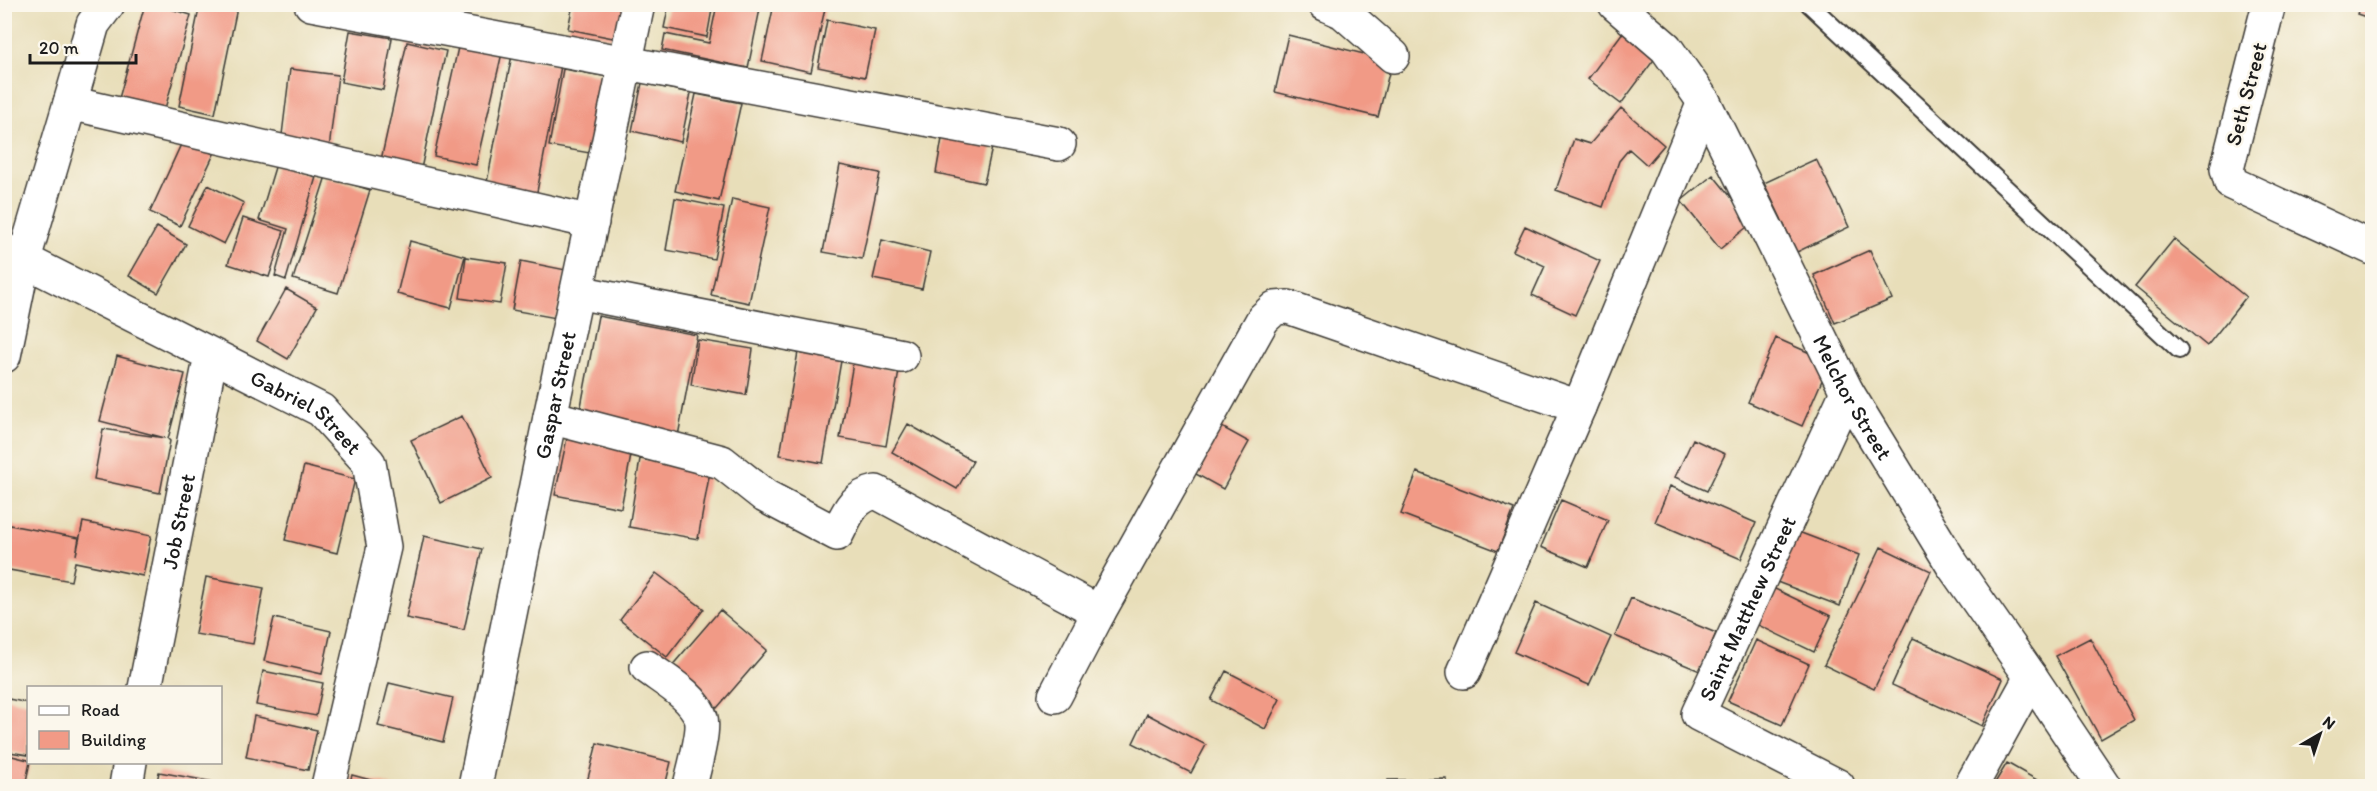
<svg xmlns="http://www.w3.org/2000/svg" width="2377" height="791" font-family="Itim,sans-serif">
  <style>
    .building { fill: #f19a86 }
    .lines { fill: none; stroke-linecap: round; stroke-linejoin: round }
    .lane-casing { stroke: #3b3934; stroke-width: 20 }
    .street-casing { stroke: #3b3934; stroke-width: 36 }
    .lane { stroke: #fff; stroke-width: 16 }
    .street { stroke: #fff; stroke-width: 33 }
    .labels { text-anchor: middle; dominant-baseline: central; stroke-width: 5; stroke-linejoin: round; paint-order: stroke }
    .street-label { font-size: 22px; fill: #1c1c1c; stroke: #fbf7ec }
  </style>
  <rect width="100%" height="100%" fill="#fbf7ec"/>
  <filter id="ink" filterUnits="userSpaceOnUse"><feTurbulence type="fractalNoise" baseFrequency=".0167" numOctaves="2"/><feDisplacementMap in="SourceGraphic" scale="12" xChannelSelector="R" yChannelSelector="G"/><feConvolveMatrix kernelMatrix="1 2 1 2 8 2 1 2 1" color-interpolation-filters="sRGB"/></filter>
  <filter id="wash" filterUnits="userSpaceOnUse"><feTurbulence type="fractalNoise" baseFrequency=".008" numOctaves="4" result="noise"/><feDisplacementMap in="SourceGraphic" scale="24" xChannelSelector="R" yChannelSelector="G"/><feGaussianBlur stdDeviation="1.35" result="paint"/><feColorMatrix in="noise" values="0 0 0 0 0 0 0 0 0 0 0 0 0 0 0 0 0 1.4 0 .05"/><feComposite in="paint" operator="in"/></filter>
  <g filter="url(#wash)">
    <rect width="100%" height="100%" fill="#e8deb9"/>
    <g id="blocks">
      <!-- building -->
      <path class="building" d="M145 4H154L191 15 163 116 118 102Z
        M200 4H222L237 8 215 114 179 106Z
        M573 4H625L618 39 568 29Z
        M669 4H713L707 37 664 28Z
        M717 4H761L748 68 662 50 665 34 709 43Z
        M774 4H826L811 72 762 61Z
        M2360 5H2372V19L2357 14Z
        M827 20 875 30 865 77 818 67Z
        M350 31 392 38 383 90 341 82Z
        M1623 32 1656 57 1621 104 1588 79Z
        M1288 35 1392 61 1378 117 1275 92Z
        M407 42 446 51 421 169 381 160Z
        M459 43 502 53 476 165 434 156Z
        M512 55 561 66 536 197 486 187Z
        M290 69 338 75 329 149 281 143Z
        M563 69 615 78 601 155 549 146Z
        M642 83 691 93 681 142 632 131Z
        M696 94 741 103 719 201 675 191Z
        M1621 108 1664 145 1647 165 1629 149 1619 161 1603 207 1556 190 1574 139 1590 144Z
        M943 133 993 143 984 183 936 173Z
        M183 140 214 154 180 226 150 212Z
        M1816 159 1849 227 1797 252 1764 183Z
        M276 164 316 177 286 280 275 276 288 229 259 220Z
        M840 165 880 173 862 259 823 252Z
        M1713 175 1752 223 1720 249 1681 201Z
        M326 176 370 190 338 293 293 279Z
        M208 185 244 203 224 244 188 226Z
        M675 198 724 208 714 259 666 250Z
        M732 199 770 207 749 303 711 295Z
        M243 218 284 231 269 277 228 264Z
        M1525 226 1600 261 1575 315 1532 295 1545 266 1513 251Z
        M157 227 186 244 158 293 129 276Z
        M2174 239 2246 297 2207 346 2135 287Z
        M882 240 930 252 922 289 873 279Z
        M410 241 465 256 451 308 397 294Z
        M1870 250 1892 299 1835 323 1814 275Z
        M466 257 507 263 500 304 460 298Z
        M521 261 566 270 556 318 512 310Z
        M286 289 317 307 288 359 257 341Z
        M598 316 697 335 678 436 579 417Z
        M1776 338 1830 362 1802 426 1748 402Z
        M698 340 753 349 746 395 691 385Z
        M798 352 841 361 823 463 780 455Z
        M117 356 185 374 168 439 170 441 160 493 94 479 103 429 165 438 100 421Z
        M853 363 899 371 886 446 840 438Z
        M462 416 492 478 441 503 411 440Z
        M1211 421 1249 442 1223 489 1185 468Z
        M908 424 973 461 957 489 892 452Z
        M567 438 632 450 621 508 555 495Z
        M1693 439 1725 454 1707 491 1675 477Z
        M640 459 710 471 698 539 629 527Z
        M304 466 355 479 337 553 285 540Z
        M1417 472 1514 509 1498 551 1401 514Z
        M1670 486 1756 523 1741 559 1655 522Z
        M1561 500 1608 520 1588 567 1541 547Z
        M83 522 151 536 143 576 75 562 71 581 4 569V524L79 538 76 555Z
        M1796 531 1859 555 1840 606 1777 582Z
        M424 536 482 549 464 630 406 618Z
        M1881 547 1931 571 1874 689 1824 665Z
        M656 573 704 609 667 657 620 620Z
        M206 577 264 588 253 644 195 634Z
        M1773 588 1831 616 1814 652 1756 624Z
        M1631 598 1716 633 1700 671 1615 636Z
        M1536 603 1611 637 1589 685 1514 652Z
        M720 610 767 650 717 708 670 668Z
        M274 618 331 631 322 674 264 661Z
        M1913 638 2003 679 1982 726 1892 685Z
        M2090 638 2134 720 2101 739 2055 656Z
        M1756 640 1809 664 1782 725 1728 701Z
        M263 671 323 683 316 716 256 705Z
        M1226 671 1280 699 1265 729 1211 700Z
        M389 683 453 698 443 742 378 726Z
        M4 698 28 703V755L4 751Z
        M1147 714 1206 745 1191 773 1133 743Z
        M254 716 317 730 308 770 246 757Z
        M597 743 671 762 665 786H586Z
        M4 754 28 760 30 762 25 786H4Z
        M2007 763 2044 784 2043 786H1993Z
        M159 772 230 785V786H156Z
        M352 775 393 786H349Z
        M1447 779V786H1388V780Z"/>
    </g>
  </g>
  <g filter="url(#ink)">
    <use href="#blocks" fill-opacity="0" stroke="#3b3934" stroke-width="1.5"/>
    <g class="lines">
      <!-- lane casing -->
      <g class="lane-casing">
        <path id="lane" d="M1809 4 2179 350"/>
      </g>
      <!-- street casing -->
      <g class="street-casing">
        <g id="street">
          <path d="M311 4 1059 144"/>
          <path d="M1325 4 1343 12 1393 56"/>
          <path id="s1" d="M1615 4 1666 48 1704 102 1847 392 1952 564 2031 677 2104 786"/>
          <path d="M2269 4 2227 169 2231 183 2372 248"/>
          <path d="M70 103 592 222"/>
          <path id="s2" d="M4 250 321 410 369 463 384 547 328 786"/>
          <path d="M577 292 902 356"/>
          <path d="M4 356 24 259 70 103 93 24 108 4"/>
          <path d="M550 417 722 462 765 496 837 534C847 515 852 497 876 492L1099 612 1263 319 1275 308 1288 307 1579 407"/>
          <path d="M647 667C664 680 694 696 701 718 705 731 693 772 690 786"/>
          <path d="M1464 672 1579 407 1704 102"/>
          <path id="s3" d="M145 688 211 355"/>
          <path d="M1055 696 1099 612"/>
          <path d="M126 786 130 762"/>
          <path id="s4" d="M475 786 550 417 638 4"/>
          <path id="s5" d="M1838 786 1698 714 1847 392"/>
          <path d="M1971 786 2031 677"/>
        </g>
      </g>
      <!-- lane -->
      <use href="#lane" class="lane"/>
      <!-- street -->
      <use href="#street" class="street"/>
    </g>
  </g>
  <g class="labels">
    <!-- street labels -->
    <g class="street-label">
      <text transform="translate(2246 94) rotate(-75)">Seth Street</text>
      <text stroke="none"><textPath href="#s4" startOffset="399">Gaspar Street</textPath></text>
      <text stroke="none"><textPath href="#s1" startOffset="464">Melchor Street</textPath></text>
      <text stroke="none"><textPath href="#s2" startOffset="344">Gabriel Street</textPath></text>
      <text stroke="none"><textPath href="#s3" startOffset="170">Job Street</textPath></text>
      <text stroke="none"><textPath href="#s5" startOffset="274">Saint Matthew Street</textPath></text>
    </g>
  </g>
  <!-- margin -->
  <rect width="2377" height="791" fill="none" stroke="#fbf7ec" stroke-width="24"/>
  <!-- legend -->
  <rect x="27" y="686" width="195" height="78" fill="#fbf7ec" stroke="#a29f99" stroke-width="1.5"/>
  <rect x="39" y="706" width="30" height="9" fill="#ffffff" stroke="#a29f99" stroke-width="1.5"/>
  <text x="81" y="716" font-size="18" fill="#1c1c1c">Road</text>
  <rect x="39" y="731" width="30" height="18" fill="#f19a86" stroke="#a29f99" stroke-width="1.5"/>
  <text x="81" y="746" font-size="18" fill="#1c1c1c">Building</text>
  <!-- north arrow -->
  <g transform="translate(2320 734) rotate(39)" stroke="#fbf7ec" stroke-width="4.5" paint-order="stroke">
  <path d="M0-4.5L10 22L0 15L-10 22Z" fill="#1c1c1c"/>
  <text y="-9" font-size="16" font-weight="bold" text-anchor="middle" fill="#1c1c1c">N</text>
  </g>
  <!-- scale -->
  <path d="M30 54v9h106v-9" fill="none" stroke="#1c1c1c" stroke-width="3"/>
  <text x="39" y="54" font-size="18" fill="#1c1c1c" stroke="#fbf7ec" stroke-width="4.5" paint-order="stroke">20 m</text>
</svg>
